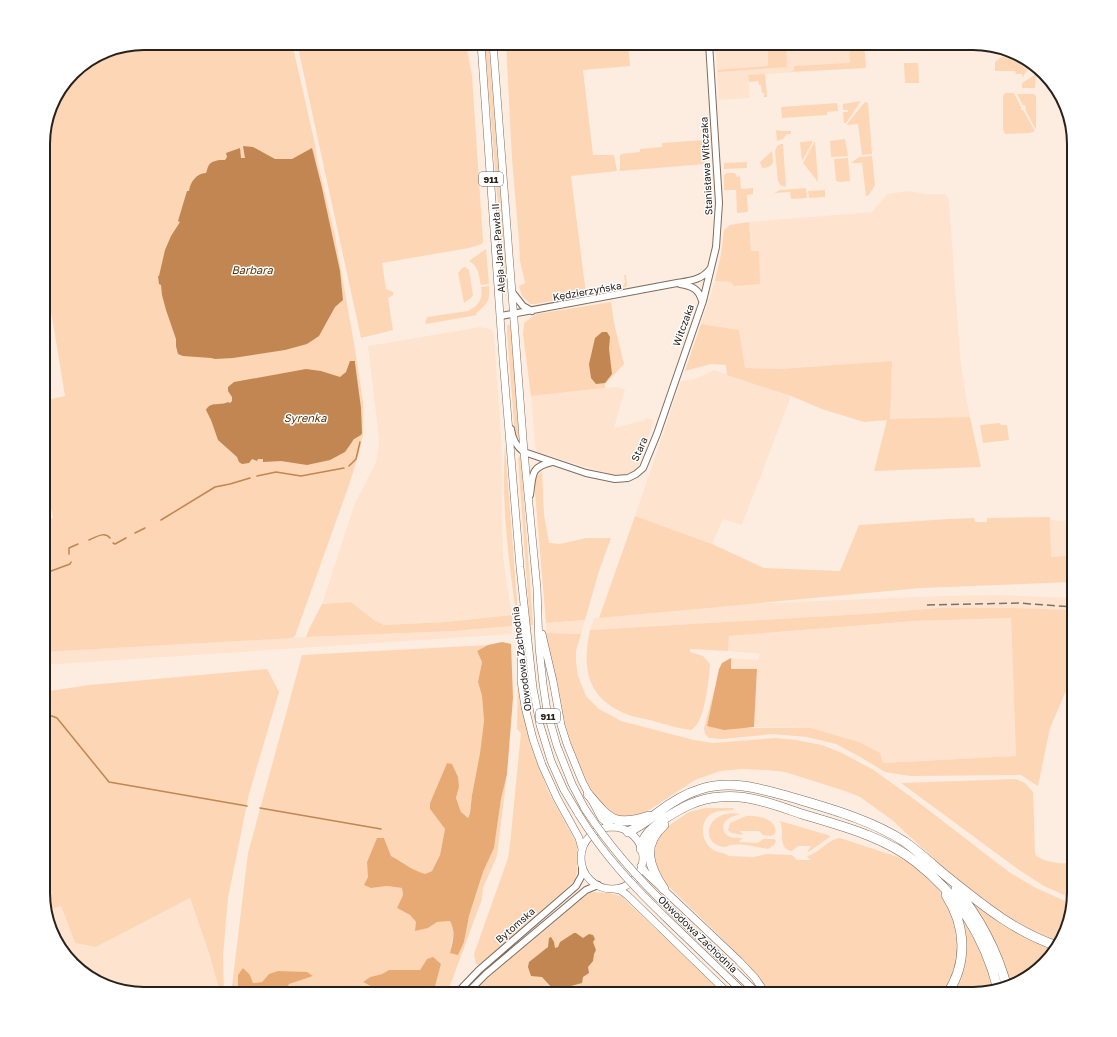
<svg xmlns="http://www.w3.org/2000/svg" width="1117" height="1037" font-family="'Golos Text',sans-serif">
  <style>
    .built { fill: #fee4ce }
    .green { fill: #fdd6b5 }
    .forest { fill: #e8aa74 }
    .water { fill: #c18651 }
    .lines { fill: none; stroke-linecap: round; stroke-linejoin: round }
    .stream { stroke: #c18651; stroke-width: 1.5 }
    .tertiary-casing { stroke: #7f6d5f; stroke-width: 8 }
    .primary-casing { stroke: #7f6d5f; stroke-width: 8 }
    .motorway-casing { stroke: #7f6d5f; stroke-width: 10 }
    .tertiary { stroke: #fff; stroke-width: 6 }
    .primary { stroke: #fff; stroke-width: 7 }
    .motorway { stroke: #fff; stroke-width: 9 }
    .rail { stroke: #7b7169; stroke-width: 1.5; stroke-dasharray: 8 4; stroke-linecap: butt }
    .primary-bridge-casing { stroke: #7f6d5f; stroke-width: 8; stroke-linecap: butt }
    .primary-bridge { stroke: #fff; stroke-width: 7 }
    .labels { text-anchor: middle; dominant-baseline: central; stroke-width: 3; stroke-linejoin: round; paint-order: stroke }
    .shield { fill: #fff; stroke: #686460; stroke-width: 1 }
    .shield-label { font-size: 9px; font-weight: bold; fill: #28211c }
    .street-label { font-size: 10px; fill: #28211c; stroke: #fff }
    .water-label { font-size: 11px; font-style: italic; fill: #5b3408; stroke: #fff }
    .rim { fill: none; stroke: #28211c; stroke-width: 2 }
  </style>
  <rect width="100%" height="100%" fill="#fdede0"/>
  <!-- built -->
  <path class="built" d="M715 43H861L862 68 748 75 750 98 719 100Z
    M909 191 926 194H945L949 199 960 356 966 396 970 417 890 420 782 369 745 368 739 330 701 324 715 281 731 282 759 251 751 252 749 222 872 212 887 194Z
    M480 327 490 329 493 331 494 335 502 450V513L503 558 512 615 446 622 384 625 374 620 351 602 322 604 355 503 376 462 378 450 379 440 368 346Z
    M714 370 791 396 742 525 723 519 712 544 635 516 681 381 695 379Z
    M617 387 625 389 614 428 645 420 646 418 654 420 637 469 630 474 620 477 569 462 537 452 535 446 531 396Z
    M1050 520 1074 521V555L1051 557Z
    M999 595 1074 598V610L1013 608H938L864 614 590 630 594 618 722 605 940 596Z
    M1011 618 1016 756 883 763 859 742 811 728 754 727 757 669H731V658L758 660 760 654 728 651 729 636 915 621Z
    M585 620 581 634 546 633V623Z
    M512 626V634L43 665V652L306 637 454 631Z
    M190 898 210 956 218 986 209 994H144L105 986 72 964 51 932 46 911 61 906 75 943 96 947Z"/>
  <!-- green -->
  <path class="green" d="M144 43H292L315 144 317 159 335 236 355 349 363 402V434L359 453 349 485 295 636 292 638 43 652V523L53 518 43 466V401L65 396 52 317 43 278V137L48 120 71 76 77 68 105 51Z
    M297 43H466L472 76 483 241 482 244 469 248 382 263 386 289 393 292V295L388 298 393 330 361 338Z
    M485 43H488L490 60 507 282H504Z
    M506 43H628L630 66 583 70 593 155H614L617 171 571 176 586 294 623 287 625 282 624 275H626L627 286 625 287 535 304H530L522 296 519 286 525 283 520 261 519 241 512 159Z
    M785 43H786L787 67 718 72 717 70 768 66V48L785 46Z
    M849 43H864L866 68 786 72 794 71V66L850 63Z
    M1001 57H1021L1029 62 1024 61 1021 65 1026 69 1029 64H1031L1022 78V74H1016L1015 71H995V62Z
    M904 63H918L919 83H905Z
    M765 74 767 97H764V93H762L761 85H759L758 81 749 82 748 75Z
    M1036 74 1035 88H1022V83Z
    M1005 93H1014L1021 107V110H1023L1035 131 1030 133 1005 134 1003 129V96Z
    M1017 94H1034L1036 96V130L1025 109 1026 108 1025 105H1023Z
    M861 101 846 123H844L843 112H848V110H843V104Z
    M865 102 868 103 872 154 862 155 858 124 847 125V124Z
    M837 103 838 111 827 112V115L782 118 781 107Z
    M776 130 782 131H791V134H787L783 139 777 141Z
    M845 139 848 156 831 157 830 141Z
    M704 140V146H707L708 154 705 164 620 171V156L621 154 640 152V149L662 147V143Z
    M813 141 802 161 800 142Z
    M815 141 818 182 803 163Z
    M781 144H783L786 187 780 185 778 181 775 151 777 146Z
    M772 151C773 161 776 167 762 168L760 162Z
    M872 156 875 185 869 195 866 196 862 163H851L859 157Z
    M848 158 850 181 840 182 836 181 834 159Z
    M747 162V168L724 169V163Z
    M727 173H735L737 177 740 176 741 189 753 188V194L747 195 748 212 737 213 736 190H724V175Z
    M806 188 807 198 791 199 790 192 774 193 780 190Z
    M825 190V197L809 198 808 191Z
    M749 222 751 251H759L760 284 734 286 731 282 715 281 721 254 724 230 730 225Z
    M486 249 489 284 481 285C478 273 479 267 469 261Z
    M465 267 469 270 473 295 471 298 464 303 458 273 462 268Z
    M489 286C490 303 487 303 476 314L477 315 426 324 425 323 427 317 468 311C479 305 483 300 481 287Z
    M611 302 614 323 624 364 605 384V388L531 396 523 334 524 323 532 317 537 314Z
    M509 324 511 329 519 438 515 435 507 333V326Z
    M701 324 739 330 745 368 782 369 892 361 890 419 970 417 981 467 874 471 887 420 864 422 822 409 791 396 727 375 726 365 711 364 685 371Z
    M1000 423 1001 425H1007L1009 440 983 443 980 425Z
    M505 445 519 626H518C509 566 501 506 505 445Z
    M519 456 521 458 533 625H530L518 459Z
    M542 471 544 515 549 543 560 544 586 538H611L599 571 585 620 546 623 534 480Z
    M635 516 712 544 764 568 840 571 859 525 949 519 974 518 975 522H987V518L1050 517 1051 557 1074 555V582L921 588 599 618Z
    M351 602 374 620 384 625 446 622 512 615V626L454 631 306 637 309 629 322 604Z
    M938 608H1013L1074 610V680L1069 684 1050 728 1038 786 1036 785 1021 775 910 776 885 772 862 758 836 744 807 737 773 734 722 739 709 738 705 734 704 728 716 683 707 726 750 728H811L859 742 880 753 883 763 1016 756 1011 618 915 621 729 636 728 651 690 649V652L703 656 710 664C709 678 705 724 691 730 677 728 663 724 650 720 642 718 633 717 626 714 586 698 582 667 590 630L864 614Z
    M546 633 581 634 576 651V662L578 676 586 696 599 709 621 721 694 740 713 743 775 738 796 740 822 745 842 753 872 769 918 802 1009 872 1036 888 1072 904 1066 932 1059 943 1019 926 970 892 892 820 860 797 845 791 785 772 767 770 742 769 720 771 695 780 643 814 622 818 610 813 592 792 580 767 572 746 561 709 547 645Z
    M488 645 477 651 482 662 478 682 482 696 484 721 480 753 472 795 470 813 467 819 461 812 456 798 459 787 447 763 430 803V809L445 829 440 855 432 871 425 874 413 870 401 861 391 856 384 838H377L367 862 371 888 387 886 402 888 403 895 397 908 410 915 416 922 428 928 437 922 450 921 454 929 450 953 464 942 469 916 483 872 494 848 501 799 507 774 497 856 483 888 482 899 447 994H433L441 964 427 959 420 970H389L382 974 370 977 363 982 374 988 373 994H284L288 984 312 976 269 974 262 982 253 983 250 975 238 989V994H231L248 853 302 655Z
    M267 669 279 692 249 794 228 898 223 956 224 994H209L218 986 210 956 190 898 96 947 75 943 61 906 46 911 43 900V692L89 685Z
    M518 681 520 704 536 759 548 791 577 844V871L575 880 568 887 479 965 476 964 474 954 508 858 510 844 521 733 517 729Z
    M1016 779 1025 783 1033 792 1035 855C1047 863 1060 864 1074 863L1073 899 1044 886 1019 870 901 783Z
    M705 808H734L733 810C725 811 718 810 711 814 699 822 701 841 712 849 717 853 724 852 729 856L754 857 766 854 792 855 797 860H810L807 856C820 853 828 839 840 838L901 858 911 863 936 886 945 899 952 912 959 944 955 970 943 994H769C739 951 699 917 662 880L655 868 654 855 656 843 659 835 671 824 689 812Z
    M740 814C732 817 724 818 723 828 725 838 733 838 742 838L739 842 758 843 763 839H774L776 841 774 845 768 849C757 847 735 841 725 847 698 845 706 808 740 814Z
    M746 816C757 815 779 819 775 834L771 836 763 835 759 831H740L743 835 731 833 728 830 730 823Z
    M780 821 831 836 810 851 807 852 811 846H798L792 851C777 849 785 832 780 821Z
    M591 892 609 893 621 896 724 994H470L513 954 581 899Z
    M970 899 1055 948 1044 965 1018 982 1009 981Z
    M955 904 974 933 994 985 986 990V992L974 994H950L961 973Z"/>
  <!-- forest -->
  <path class="forest" d="M502 642 511 644 513 698 507 774 501 799 494 848 483 872 469 916 464 942 458 955 450 953C453 941 456 932 450 921L437 922 428 928 415 931 416 922 410 915 397 908 403 895 402 888 387 886 371 888 364 885 368 877 367 862 377 838H384L391 856C403 862 411 870 425 874L432 871 440 855 445 829 430 809V803L447 763 452 764 458 777 459 787 456 798 461 812 468 818 470 813 472 795 480 753 484 721 482 696 478 682 482 662 477 651 488 645Z
    M731 658V669H757L754 727 724 730 707 726 719 669 722 663Z
    M433 957 441 964 433 994H373L374 988 363 982 370 977 382 974 389 970H420L427 959Z
    M243 968 250 975 253 983 262 982 269 974 278 971 307 972 313 976 289 984 284 994H238V975Z"/>
  <!-- water -->
  <path class="water" d="M243 146 253 147 275 159H292L312 148 322 188 340 271 343 300 335 307 319 336 307 344 285 350 233 358 215 359 211 358 183 356 178 354 176 346V339L166 310 162 295 161 285 159 284 158 276H159L165 250 171 236 180 222 178 221 187 191H189C190 182 197 173 206 173 207 171 207 169 208 167 210 160 220 160 225 160L227 157 226 153 240 148 241 158H245Z
    M602 332H607L610 337 609 349 612 374 605 383 596 384 591 378 589 364 595 338Z
    M350 361H355V363L361 408 362 433 361 435 354 439 345 452 330 460 307 465 281 461 263 462V459H258L257 461 252 459 249 463 242 464 239 462 237 457 218 440 211 420 206 410C210 401 221 406 228 402L230 403 232 401V397L228 391V387L234 382 306 369 321 371 340 377 346 372Z
    M574 933H576L583 938 589 934 593 935 595 939 593 942 596 950 594 954 593 961 588 967 589 973 583 977 582 983 571 986 564 990 561 987 553 989 542 977 531 976 528 967 529 962 548 947 549 938 551 937 554 942 555 948 558 947 560 942Z"/>
  <g class="lines">
    <!-- stream -->
    <path class="stream" d="M349 466 356 459 360 442
      M257 476 276 472 301 476 344 468
      M161 520 215 487 230 484 250 478
      M135 533 145 528
      M89 540C96 537 105 531 110 538
      M113 543 115 544 126 538
      M69 554V548L78 544
      M43 574 70 564 71 562
      M43 715 52 716 57 718 109 782 247 806
      M260 808 381 829"/>
    <!-- tertiary casing -->
    <g class="tertiary-casing">
      <path id="tertiary" d="M680 284C692 286 699 289 702 301
        M512 292 523 306 532 311
        M501 316 677 283C689 281 702 280 710 269
        M511 429C512 438 516 446 524 452L586 473 615 479 628 478 636 474 643 468 657 434 703 301 716 247 719 203 709 43
        M530 495C533 475 530 467 552 462
        M456 994 479 970 576 886 582 875V868
        M466 994 486 974 586 890 598 885"/>
    </g>
    <!-- primary casing -->
    <g class="primary-casing">
      <path id="primary" d="M481 43 503 359 520 567 533 688 540 725 551 761 564 790 579 815
        M493 43 524 452 537 588 539 647 543 684 547 711 557 746 572 784 585 809
        M521 609V681L525 707 533 739 542 765 557 798 579 838 582 849
        M542 634 553 681 561 725 567 744 582 781 598 812 602 819 612 827
        M581 858a31 31 0 1 1 62 0a31 31 0 1 1-62 0Z
        M641 866 646 873 739 961 755 978 766 994
        M614 889 620 890 627 895 729 994
        M670 909 758 994
        M664 916 745 994"/>
    </g>
    <!-- motorway casing -->
    <g class="motorway-casing">
      <path id="motorway" d="M588 794C610 820 615 827 649 816
        M628 832C639 827 647 821 656 814 670 803 684 794 701 789 730 780 758 788 787 796 827 808 870 819 905 842 919 852 932 864 945 875 980 903 1013 931 1057 946
        M641 849C643 834 653 828 664 819 681 808 699 798 720 797 748 794 775 805 802 814 841 826 883 836 916 862 959 896 984 936 998 989
        M664 889C649 867 641 845 664 825
        M956 889C980 918 997 951 1007 987
        M946 895C966 926 968 963 947 994"/>
    </g>
    <!-- tertiary -->
    <use href="#tertiary" class="tertiary"/>
    <!-- primary -->
    <use href="#primary" class="primary"/>
    <!-- motorway -->
    <use href="#motorway" class="motorway"/>
    <!-- rail -->
    <path class="rail" d="M927 605 1018 603 1074 607"/>
    <!-- primary-bridge casing -->
    <g class="primary-bridge-casing">
      <path id="primary-bridge" d="M585 809C610 847 637 878 670 909
        M579 815C604 855 630 883 664 916"/>
    </g>
    <!-- primary-bridge -->
    <use href="#primary-bridge" class="primary-bridge"/>
  </g>
  <g class="labels">
    <!-- shield labels -->
    <g class="shield">
      <rect x="479" y="172" width="24" height="14" rx="3"/>
      <rect x="536" y="709" width="24" height="14" rx="3"/>
    </g>
    <g class="shield-label">
      <text x="491" y="179">911</text>
      <text x="548" y="716">911</text>
    </g>
    <!-- street labels -->
    <g class="street-label">
      <text transform="translate(706 166) rotate(-93)">Stanisława Witczaka</text>
      <text transform="translate(498 248) rotate(-94)">Aleja Jana Pawła II</text>
      <text transform="translate(587 291) rotate(-10)">Kędzierzyńska</text>
      <text transform="translate(683 325) rotate(-70)">Witczaka</text>
      <text transform="translate(639 449) rotate(-66)">Stara</text>
      <text transform="translate(521 659) rotate(-97)">Obwodowa Zachodnia</text>
      <text transform="translate(515 925) rotate(-41)">Bytomska</text>
      <text transform="translate(698 934) rotate(44)">Obwodowa Zachodnia</text>
    </g>
    <!-- water labels -->
    <g class="water-label">
      <text x="252" y="269">Barbara</text>
      <text x="305" y="417">Syrenka</text>
    </g>
  </g>
  <!-- crop -->
  <path d="M0 0H1117V1037H0ZM144 50H973A94 94 0 0 1 1067 144V893A94 94 0 0 1 973 987H144A94 94 0 0 1 50 893V144A94 94 0 0 1 144 50Z" fill="#fff" fill-rule="evenodd"/>
  <path class="rim" d="M144 50H973A94 94 0 0 1 1067 144V893A94 94 0 0 1 973 987H144A94 94 0 0 1 50 893V144A94 94 0 0 1 144 50Z"/>
</svg>
